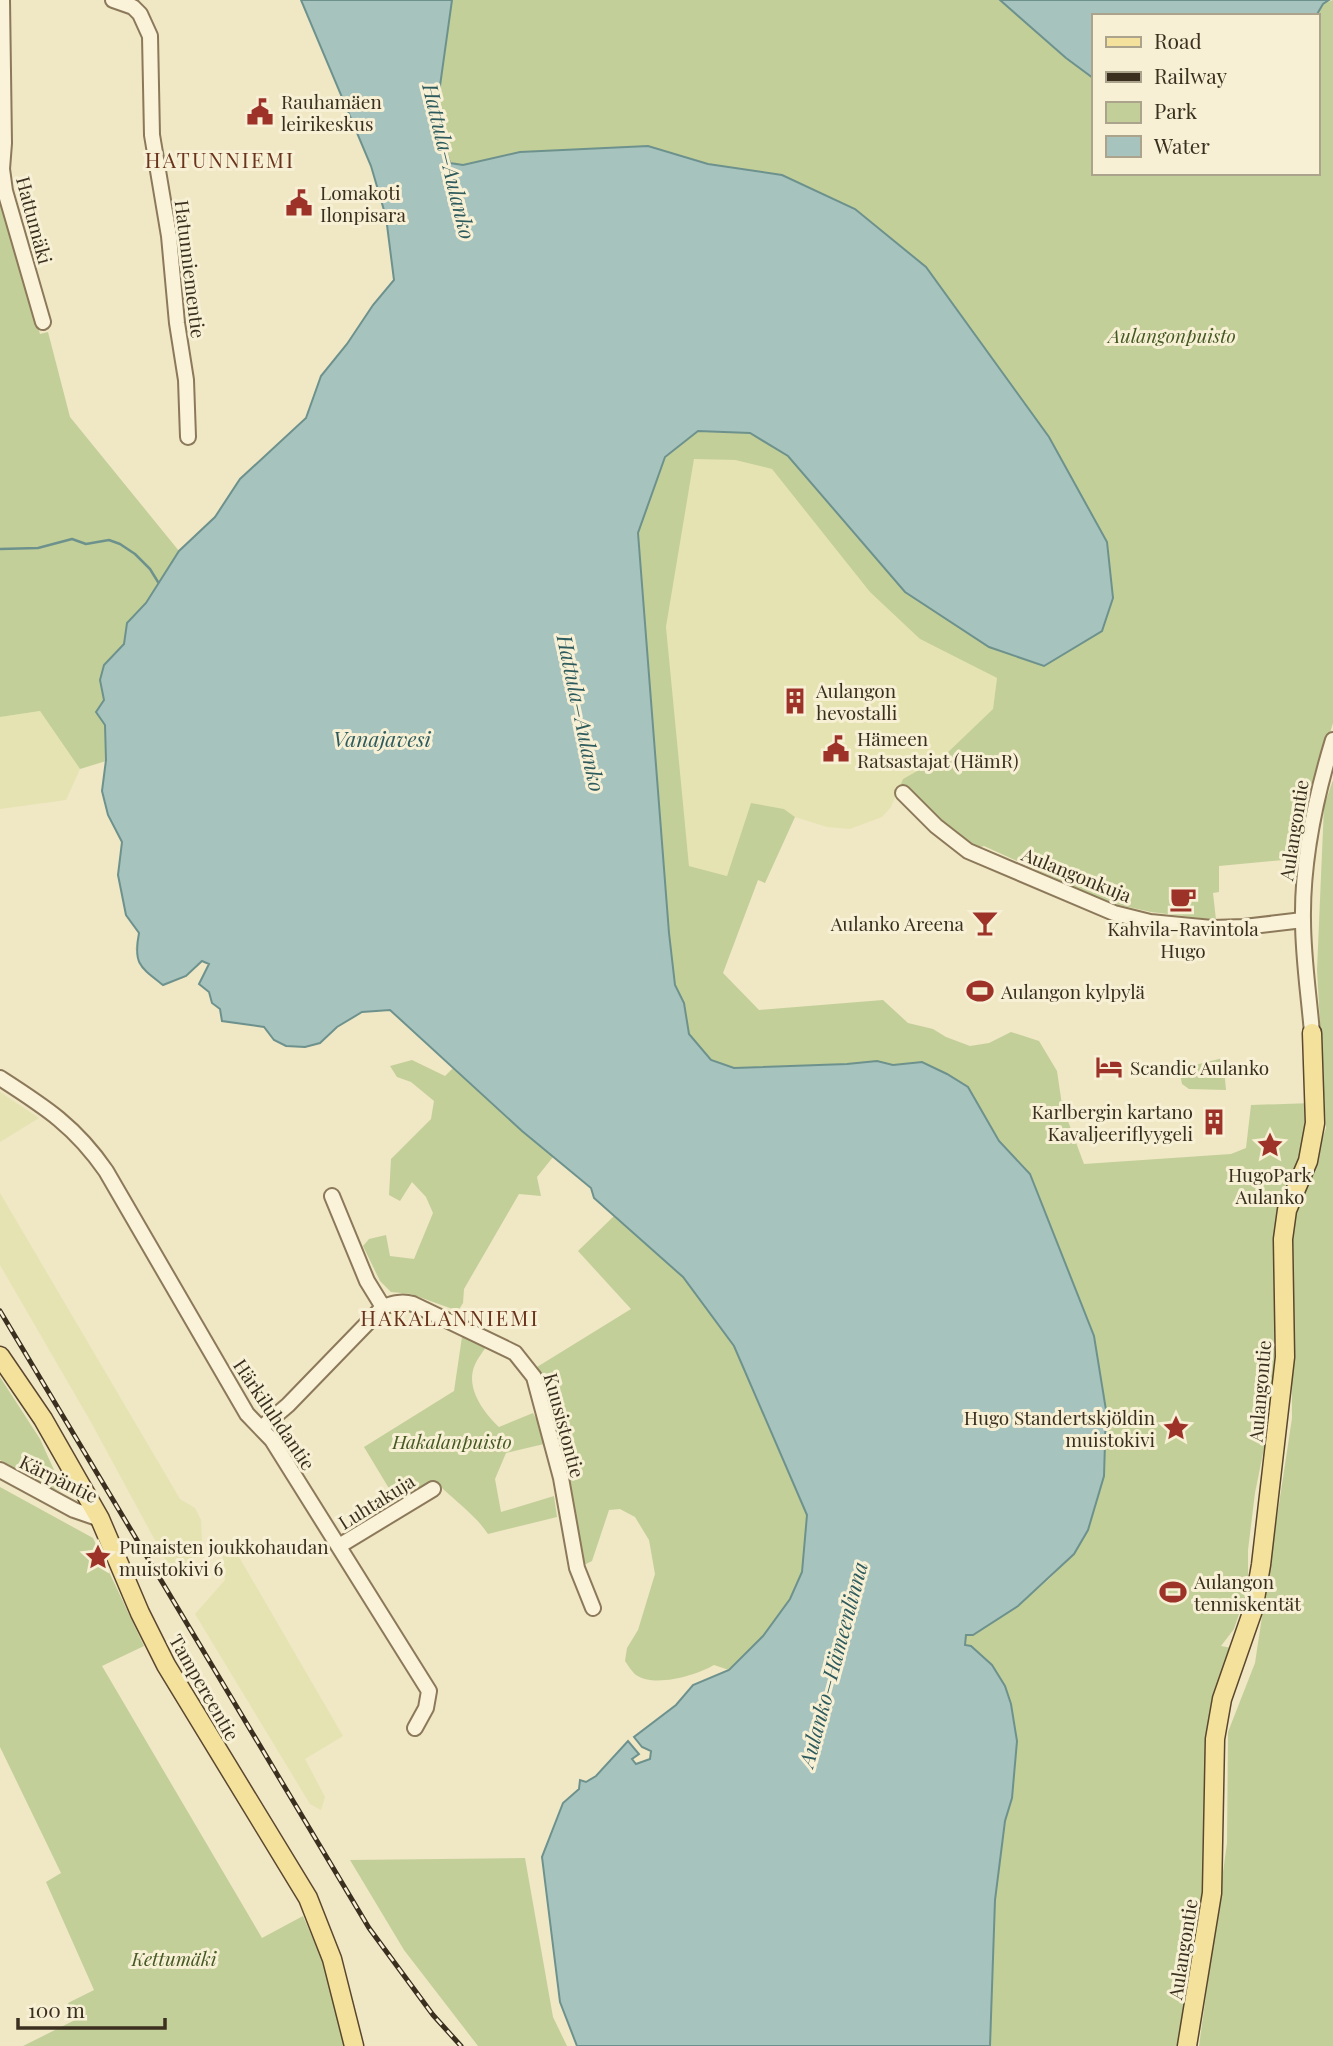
<svg xmlns="http://www.w3.org/2000/svg" width="1333" height="2046" font-family="'Playfair Display',serif">
  <style>
    .farmland { fill: #e6e3b2 }
    .green { fill: #c3cf98 }
    .water { fill: #a7c3be; stroke: #6d928d; stroke-width: 2 }
    .lines { fill: none; stroke-linecap: round; stroke-linejoin: round }
    .stream { stroke: #6d928d; stroke-width: 2.5 }
    .minor-casing { stroke: #8c795a; stroke-width: 18 }
    .major-casing { stroke: #5a472e; stroke-width: 21 }
    .minor { stroke: #faf3d9; stroke-width: 14 }
    .major { stroke: #f4e19c; stroke-width: 18 }
    .rail-casing { stroke: #3b2f1f; stroke-width: 5 }
    .rail { stroke: #f7f0d5; stroke-width: 2.5; stroke-dasharray: 8; stroke-linecap: butt }
    .labels { text-anchor: middle; dominant-baseline: central; stroke-width: 6; stroke-linejoin: round; paint-order: stroke }
    .poi-label { font-size: 19px; fill: #3b2f1f; stroke: #f7f0d5; text-anchor: start }
    .street-label { font-size: 19px; fill: #3b2f1f; stroke: #f7f0d5 }
    .park-label { font-size: 19px; font-style: italic; fill: #465924; stroke: #f7f0d5 }
    .neighbourhood-label { font-size: 21px; letter-spacing: 2px; fill: #6a341c; stroke: #f7f0d5 }
    .water-label { font-size: 21px; font-style: italic; fill: #2d5a5c; stroke: #f7f0d5 }
  </style>
  <rect width="100%" height="100%" fill="#f0e7c5"/>
  <!-- farmland -->
  <path class="farmland" d="M694 458 735 460 772 469 816 524 920 639 997 678 993 709 945 755 903 779 891 807 882 817 850 829 827 827 795 817 784 809 751 803 727 876 689 866 674 724 666 627Z
    M40 711 80 769 66 800 0 809V717Z
    M0 1092 39 1118 0 1142Z
    M0 1193 180 1499 195 1508 201 1520 202 1540 184 1571 178 1572 170 1568 92 1424 0 1265Z
    M232 1545 343 1736 305 1759 325 1797 321 1810 310 1804 195 1614 225 1580 222 1549Z"/>
  <!-- green -->
  <path class="green" d="M452 0H1000L1066 58 1093 78V173H1317L1316 16 1323 4 1333 0V723L1309 802 1305 858 1219 866V892L1213 893 1216 920 1151 912 1110 903 984 846 974 849 900 786 903 779 945 755 993 709 997 678 920 639 870 592 772 469 735 460 694 459 666 627 689 866 727 876 751 803 784 809 795 817 765 883 758 880 723 973 759 1010 883 1000 908 1023 933 1029 946 1037 970 1046 989 1043 1011 1032 1039 1041 1057 1071 1062 1105 1084 1164 1231 1154 1246 1148 1251 1105 1312 1103 1280 1311 1276 1389 1255 1493 1248 1550V1576L1245 1596 1234 1629 1221 1646 1232 1648 1207 1883 1180 2046H990L995 1900 1005 1821 1012 1798 1017 1741 1005 1686 992 1665 971 1646 965 1645 966 1635H973L1018 1606 1048 1580 1074 1554 1088 1530 1104 1476 1106 1410 1094 1336 1030 1174 999 1141 968 1087 922 1062 893 1065 877 1061 847 1064 734 1068 711 1060 689 1034 684 1003 675 985 669 933 638 533 665 457 698 431 750 433 788 456 905 592 1107 542 1049 437 926 267 708 164 648 146 520 152 463 165 450 162 438 122 439 93Z
    M0 202 40 334 48 332 70 417 179 551 146 603 127 623 167 870 135 951 139 933 126 915 118 875 122 842 108 815 102 791 106 761 80 769 40 711 0 717Z
    M1333 780V2046H1199L1227 1843 1228 1732 1255 1663 1292 1418 1291 1227 1326 1128 1317 970 1324 806Z
    M1223 1058 1226 1090 1189 1089 1182 1084 1180 1074 1183 1068Z
    M412 1060 445 1076 453 1068 553 1157 537 1177 541 1196 519 1194 464 1289 463 1303 458 1311 411 1294 391 1292 380 1281 363 1246 369 1239 386 1235 390 1256 414 1259 433 1213 426 1197 412 1182 400 1201 389 1195 391 1159 431 1119 434 1101 411 1082 397 1077 390 1066Z
    M614 1216 683 1277 734 1346 807 1515 802 1572 790 1599 763 1636 729 1670 714 1665C697 1675 655 1688 636 1675 632 1672 628 1665 625 1661L627 1648 638 1630 655 1574 649 1540 635 1517 620 1509 609 1510 592 1561 584 1565 553 1422 537 1367 631 1309 578 1251Z
    M463 1330 489 1343C484 1350 477 1359 474 1367 466 1389 484 1413 499 1427L533 1413 544 1434V1444L506 1453 495 1479 501 1512 554 1496 557 1517 488 1534C476 1516 458 1503 442 1488L399 1505 364 1447 454 1391Z
    M0 1377 40 1439 64 1492 53 1489 0 1460Z
    M0 1487 93 1538 144 1646 102 1666 262 1938 303 1916 327 1971 345 2046H23L75 2020 68 2003 94 1990 46 1882 61 1873 0 1747Z
    M525 1858 553 2017 567 2046H478L404 1950 350 1860Z"/>
  <!-- water -->
  <path class="water" d="M301 0H452L439 93 438 122 450 163 463 165 520 152 648 146 708 164 782 175 855 209 926 267 1049 437 1107 542 1113 598 1102 631 1044 666 989 647 905 592 788 456 750 433 698 431 665 457 638 533 669 933 675 985 684 1003 689 1034 711 1060 734 1068 847 1064 877 1061 893 1065 922 1062 947 1074 968 1087 999 1141 1030 1174 1094 1336 1106 1410 1104 1476 1088 1530 1074 1554 1018 1606 973 1635H966L965 1645 971 1646 992 1665 1005 1686 1011 1704 1017 1741 1012 1798 1005 1821 995 1900 990 2046H577L560 2002 542 1857 563 1803 579 1789 580 1780 586 1782 596 1776 628 1741 639 1754 632 1759 636 1764 650 1759 651 1751 642 1747 634 1737 676 1705 693 1685 729 1670 763 1636 790 1599 802 1572 807 1515 734 1346 683 1277 594 1198 591 1188 522 1131 390 1010 362 1012 337 1027 320 1043 305 1047 286 1046 274 1040 264 1027 222 1021 220 1009 212 1003 209 992 199 984 209 964 202 961 186 976 163 985C140 967 133 964 139 933L126 915 118 875 122 842 108 815 102 791 106 760 105 725 96 712 104 700 100 680 104 665 124 644 127 623 146 603 179 551 215 517 240 479 306 418 321 376 347 344 373 305 394 280 386 217 371 166Z
    M1000 0H1329L1323 4 1316 16H1093V78L1066 58Z"/>
  <g class="lines">
    <!-- stream -->
    <path class="stream" d="M0 549 38 548 72 539 86 544 109 540 120 544 135 554 150 569 158 582"/>
    <!-- minor casing -->
    <g class="minor-casing">
      <path id="minor" d="M2 0 4 143 2 169 5 191 43 322
        M113 0 133 7 140 14 150 36 152 135 169 236 177 323 186 380 188 437
        M903 793 936 826 968 851 1114 913 1150 922 1212 928 1244 927 1303 920
        M1312 1033C1309 996 1303 958 1303 920 1302 859 1315 799 1333 740
        M0 1078C45 1107 75 1126 106 1171L247 1414 272 1440 429 1691 426 1708 415 1728
        M332 1196 367 1281 383 1307
        M261 1428 288 1405 383 1307C394 1303 402 1301 413 1304L515 1353 534 1377 561 1478 577 1568 593 1608
        M0 1470 74 1510 100 1519
        M339 1546 433 1489"/>
    </g>
    <!-- major casing -->
    <g class="major-casing">
      <path id="major" d="M0 1356 43 1419 100 1519 140 1613 166 1665 308 1898 332 1959 354 2046
        M1187 2046 1212 1893 1215 1739 1222 1699 1253 1610 1261 1565 1285 1357 1283 1239 1287 1210 1308 1161 1315 1123 1312 1033"/>
    </g>
    <!-- minor -->
    <use href="#minor" class="minor"/>
    <!-- major -->
    <use href="#major" class="major"/>
    <!-- rail casing -->
    <g class="rail-casing">
      <path id="rail" d="M0 1311 369 1928 433 2015 461 2046"/>
    </g>
    <!-- rail -->
    <use href="#rail" class="rail"/>
  </g>
  <!-- icons -->
  <defs>
    <g id="civic-bare" transform="scale(2.1)"><path d="M-.6-6.5H3V-4.5H.6V-3L4-1V1h2V6H-6V1h2V-1L-.6-3ZM-1.2 2.5V6h2.4V2.5Z" fill="#9d3328" stroke="#f7f0d5" stroke-width="2.5" paint-order="stroke"/></g>
    <g id="building-bare" transform="scale(2.1)"><path d="M-4-6H4V6H1V3H-1V6H-4ZM-2.5-4.3h1.7v1.8h-1.7ZM.8-4.3h1.7v1.8H.8ZM-2.5-1h1.7V.8h-1.7ZM.8-1h1.7V.8H.8Z" fill="#9d3328" stroke="#f7f0d5" stroke-width="2.5" paint-order="stroke"/></g>
    <g id="cafe-bare" transform="scale(2.1)"><path d="M-5.5-4.5H6V0H3Q3 3.5 0 3.5H-2.5Q-5.5 3.5-5.5 0ZM3-3.2v2h1.7v-2ZM-6 4.5H4V6H-6Z" fill="#9d3328" stroke="#f7f0d5" stroke-width="2.5" paint-order="stroke"/></g>
    <g id="bar-bare" transform="scale(2.1)"><path d="M-6-5H6L.8 .8V4.5H3.5V6h-7V4.5H-.8V.8Z" fill="#9d3328" stroke="#f7f0d5" stroke-width="2.5" paint-order="stroke"/></g>
    <g id="stadium-bare" transform="scale(2.1)"><path d="M0-5a6.5 5 0 1 0 0 10a6.5 5 0 1 0 0-10ZM-3.5-1.8h7v3.6h-7Z" fill="#9d3328" stroke="#f7f0d5" stroke-width="2.5" paint-order="stroke"/></g>
    <g id="hotel-bare" transform="scale(2.1)"><path d="M-6-4.5h1.5V1H6V5H4.5V3h-9V5H-6ZM-4 0a1.8 1.8 0 1 1 3.6 0ZM.5 0V-2.5h3Q6-2.5 6 0Z" fill="#9d3328" stroke="#f7f0d5" stroke-width="2.5" paint-order="stroke"/></g>
    <g id="sight-bare" transform="scale(2.1)"><path d="M0-6L1.8-2.2L6-1.7L2.9 1.2L3.7 5.4L0 3.3L-3.7 5.4L-2.9 1.2L-6-1.7L-1.8-2.2Z" fill="#9d3328" stroke="#f7f0d5" stroke-width="2.5" paint-order="stroke"/></g>
  </defs>
  <g fill-rule="evenodd">
    <use href="#civic-bare" x="260" y="112"/>
    <use href="#civic-bare" x="299" y="203"/>
    <use href="#building-bare" x="795" y="701"/>
    <use href="#civic-bare" x="836" y="749"/>
    <use href="#cafe-bare" x="1183" y="899"/>
    <use href="#bar-bare" x="985" y="923"/>
    <use href="#stadium-bare" x="980" y="991"/>
    <use href="#hotel-bare" x="1109" y="1067"/>
    <use href="#building-bare" x="1214" y="1122"/>
    <use href="#sight-bare" x="1270" y="1145"/>
    <use href="#sight-bare" x="1176" y="1428"/>
    <use href="#sight-bare" x="98" y="1557"/>
    <use href="#stadium-bare" x="1173" y="1592"/>
  </g>
  <g class="labels">
    <!-- poi labels -->
    <g class="poi-label">
      <text x="281" y="101">Rauhamäen<tspan x="281" dy="22">leirikeskus</tspan></text>
      <text x="320" y="192">Lomakoti<tspan x="320" dy="22">Ilonpisara</tspan></text>
      <text x="816" y="690">Aulangon<tspan x="816" dy="22">hevostalli</tspan></text>
      <text x="857" y="738">Hämeen<tspan x="857" dy="22">Ratsastajat (HämR)</tspan></text>
      <text x="964" y="923" text-anchor="end">Aulanko Areena</text>
      <text x="1183" y="928" text-anchor="middle">Kahvila-Ravintola<tspan x="1183" dy="22">Hugo</tspan></text>
      <text x="1001" y="991">Aulangon kylpylä</text>
      <text x="1130" y="1067">Scandic Aulanko</text>
      <text x="1193" y="1111" text-anchor="end">Karlbergin kartano<tspan x="1193" dy="22">Kavaljeeriflyygeli</tspan></text>
      <text x="1270" y="1174" text-anchor="middle">HugoPark<tspan x="1270" dy="22">Aulanko</tspan></text>
      <text x="1155" y="1417" text-anchor="end">Hugo Standertskjöldin<tspan x="1155" dy="22">muistokivi</tspan></text>
      <text x="119" y="1546">Punaisten joukkohaudan<tspan x="119" dy="22">muistokivi 6</tspan></text>
      <text x="1194" y="1581">Aulangon<tspan x="1194" dy="22">tenniskentät</tspan></text>
    </g>
    <!-- street labels -->
    <g class="street-label">
      <text transform="translate(35 220) rotate(75)">Hattumäki</text>
      <text transform="translate(191 269) rotate(83)">Hatunniementie</text>
      <text transform="translate(1293 830) rotate(-81)">Aulangontie</text>
      <text transform="translate(1077 874) rotate(22)">Aulangonkuja</text>
      <text transform="translate(1259 1391) rotate(-85)">Aulangontie</text>
      <text transform="translate(275 1414) rotate(56)">Härkiluhdantie</text>
      <text transform="translate(565 1425) rotate(75)">Kuusistontie</text>
      <text transform="translate(59 1478) rotate(26)">Kärpäntie</text>
      <text transform="translate(376 1501) rotate(-32)">Luhtakuja</text>
      <text transform="translate(205 1687) rotate(60)">Tampereentie</text>
      <text transform="translate(1182 1949) rotate(-81)">Aulangontie</text>
    </g>
    <!-- park labels -->
    <g class="park-label">
      <text x="1172" y="335">Aulangonpuisto</text>
      <text x="452" y="1441">Hakalanpuisto</text>
      <text x="174" y="1958">Kettumäki</text>
    </g>
    <!-- neighbourhood labels -->
    <g class="neighbourhood-label">
      <text x="220" y="159">HATUNNIEMI</text>
      <text x="450" y="1317">HAKALANNIEMI</text>
    </g>
    <!-- water labels -->
    <g class="water-label">
      <text transform="translate(450 161) rotate(76)">Hattula–Aulanko</text>
      <text transform="translate(582 713) rotate(78)">Hattula–Aulanko</text>
      <text x="382" y="738">Vanajavesi</text>
      <text transform="translate(832 1664) rotate(-75)">Aulanko–Hämeenlinna</text>
    </g>
  </g>
  <!-- legend -->
  <rect x="1092" y="14" width="228" height="161" fill="#f7f0d5" stroke="#aca38c" stroke-width="2"/>
  <rect x="1106" y="37" width="35" height="10" fill="#f4e19c" stroke="#aca38c" stroke-width="2"/>
  <text x="1154" y="49" font-size="21" fill="#3b2f1f">Road</text>
  <rect x="1106" y="72" width="35" height="10" fill="#3b2f1f" stroke="#aca38c" stroke-width="2"/>
  <text x="1154" y="84" font-size="21" fill="#3b2f1f">Railway</text>
  <rect x="1106" y="102" width="35" height="21" fill="#c3cf98" stroke="#aca38c" stroke-width="2"/>
  <text x="1154" y="119" font-size="21" fill="#3b2f1f">Park</text>
  <rect x="1106" y="136" width="35" height="21" fill="#a7c3be" stroke="#aca38c" stroke-width="2"/>
  <text x="1154" y="154" font-size="21" fill="#3b2f1f">Water</text>
  <!-- scale -->
  <path d="M18 2018v10h147v-10" fill="none" stroke="#3b2f1f" stroke-width="3.5"/>
  <text x="28" y="2018" font-size="21" fill="#3b2f1f" stroke="#f7f0d5" stroke-width="5" paint-order="stroke">100 m</text>
</svg>
